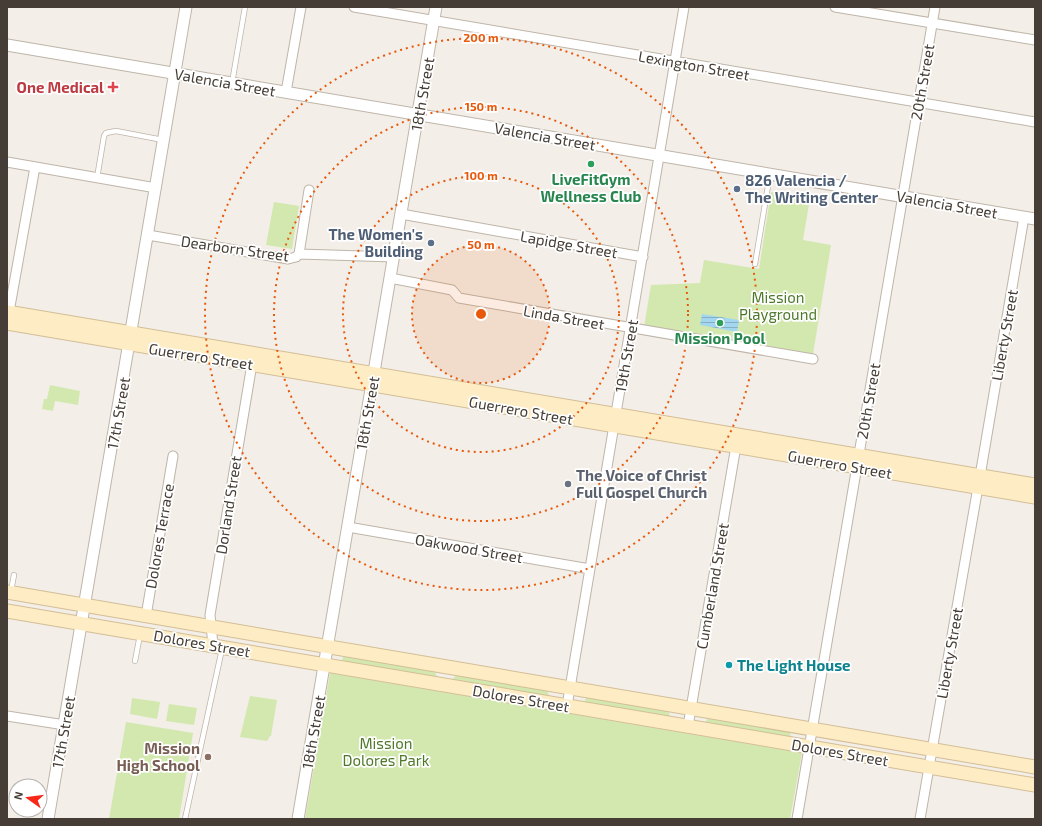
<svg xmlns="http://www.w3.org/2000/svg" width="1042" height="826" font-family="'Exo 2',sans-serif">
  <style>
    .green { fill: #d3e8af }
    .water { fill: url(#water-rules) }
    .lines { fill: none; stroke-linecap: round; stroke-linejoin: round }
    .service-casing { stroke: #bfb5a9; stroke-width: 6 }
    .minor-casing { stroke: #bfb5a9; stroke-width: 11 }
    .tertiary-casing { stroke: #bfb5a9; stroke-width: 13 }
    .secondary-casing { stroke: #d3be96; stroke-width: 15 }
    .service { stroke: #fff; stroke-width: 4.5 }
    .minor { stroke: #fff; stroke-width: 9 }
    .tertiary { stroke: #fff; stroke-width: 11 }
    .secondary { stroke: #feecc5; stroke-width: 13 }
    .ring { fill: none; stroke: #e8590c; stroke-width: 2; stroke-dasharray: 2 4 }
    .health-dot { fill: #e0444e; stroke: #fff; stroke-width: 1.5 }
    .leisure-dot { fill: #2e9e5b; stroke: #fff; stroke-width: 1.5 }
    .service-dot { fill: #5c6f8a; stroke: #fff; stroke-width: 1.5 }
    .worship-dot { fill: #6b7280; stroke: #fff; stroke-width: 1.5 }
    .culture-dot { fill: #0f9aa8; stroke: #fff; stroke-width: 1.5 }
    .education-dot { fill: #8d6e63; stroke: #fff; stroke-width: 1.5 }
    .labels { text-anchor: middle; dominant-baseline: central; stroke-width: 3.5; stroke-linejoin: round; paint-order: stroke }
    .street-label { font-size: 15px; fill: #463e36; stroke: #fff }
    .health-label { font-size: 15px; font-weight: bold; fill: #be3a42; stroke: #fff; text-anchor: end }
    .leisure-label { font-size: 15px; font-weight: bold; fill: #27864d; stroke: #fff }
    .service-label { font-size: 15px; font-weight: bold; fill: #4e5e75; stroke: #fff; text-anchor: start }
    .park-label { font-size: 15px; fill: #4d7829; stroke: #fff }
    .worship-label { font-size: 15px; font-weight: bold; fill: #5b616d; stroke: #fff; text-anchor: start }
    .culture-label { font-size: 15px; font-weight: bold; fill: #0d838f; stroke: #fff; text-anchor: start }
    .education-label { font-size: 15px; font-weight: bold; fill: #785e54; stroke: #fff; text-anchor: end }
    .centre { fill: #e8590c; stroke: #fff; stroke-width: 2 }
    .ring-label { font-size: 12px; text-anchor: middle; font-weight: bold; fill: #e8590c; stroke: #fff; stroke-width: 3.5; stroke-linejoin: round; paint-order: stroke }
  </style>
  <defs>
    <pattern id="water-rules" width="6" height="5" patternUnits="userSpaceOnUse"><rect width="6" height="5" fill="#a3d7f0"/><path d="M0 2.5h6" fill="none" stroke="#87b0c3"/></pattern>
  </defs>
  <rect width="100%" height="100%" fill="#f3eee7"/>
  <!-- green -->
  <path class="green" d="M771 192 810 198 803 240 831 245 813 354 644 327 651 285 700 283 704 260 759 269Z
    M274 202 299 206 292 249 266 245Z
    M50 385 80 391 78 405 55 401 53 411 42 409 44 399H47Z
    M346 656 435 671 437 677 435 678 342 661 343 657Z
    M330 673 802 753 790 819H305Z
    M458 675 547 690 549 696 547 697 453 680 454 677Z
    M250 696 277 700 271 736H270L267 741 240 737Z
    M587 697 668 711 670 716 669 718 584 702Z
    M132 698 160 702 157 719 130 714Z
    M169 704 197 708 194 725 166 721Z
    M708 718 790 732 791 737 790 738 705 723Z
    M126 722 193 733 179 819H109Z"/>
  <!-- water -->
  <path class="water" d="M702 314 739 320 737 332 700 325Z"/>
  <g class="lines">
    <!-- service casing -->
    <g class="service-casing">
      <path id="service" d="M232 83 245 7
        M97 178 104 136 106 133 116 131 163 140
        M755 264 770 174
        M11 591 14 575
        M135 661 140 635
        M185 819 222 649"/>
    </g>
    <!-- minor casing -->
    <g class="minor-casing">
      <path id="minor" d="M354 7 1035 122
        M835 7 1035 40
        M286 92 301 7
        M7 162 156 188
        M401 214 643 257
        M148 235 288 259 296 257 299 254 394 257
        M299 254 309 190
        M390 278 452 290 459 298 813 359
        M9 312 35 167
        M980 476 1024 217
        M348 527 590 569
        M146 616 173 456
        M213 645 210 615 252 364
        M567 706 684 7
        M7 716 65 725
        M688 726 736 446
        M797 819 935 7
        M920 819 978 487"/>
    </g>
    <!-- tertiary casing -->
    <g class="tertiary-casing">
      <path id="tertiary" d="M7 45 1035 219
        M48 819 186 7
        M298 819 436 7"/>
    </g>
    <!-- secondary casing -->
    <g class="secondary-casing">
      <path id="secondary" d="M7 312 1035 485
        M7 323 1035 497
        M7 592 1035 767
        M7 611 1035 785"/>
    </g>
    <!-- service -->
    <use href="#service" class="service"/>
    <!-- minor -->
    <use href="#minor" class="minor"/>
    <!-- tertiary -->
    <use href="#tertiary" class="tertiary"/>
    <!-- secondary -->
    <use href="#secondary" class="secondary"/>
  </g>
  <!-- distance rings -->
  <circle cx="481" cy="314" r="69" fill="#e8590c" fill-opacity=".12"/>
  <g class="ring">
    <circle cx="481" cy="314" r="69"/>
    <circle cx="481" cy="314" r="138"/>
    <circle cx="481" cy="314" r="207"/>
    <circle cx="481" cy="314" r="276"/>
  </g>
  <!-- markers -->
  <path class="health-dot" d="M111 81h4v4h4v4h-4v4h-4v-4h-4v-4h4z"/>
  <g class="leisure-dot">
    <circle cx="591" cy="164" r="4"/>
    <circle cx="720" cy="323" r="4"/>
  </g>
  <g class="service-dot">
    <circle cx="737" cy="189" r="4"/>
    <circle cx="431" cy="243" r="4"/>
  </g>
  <circle class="worship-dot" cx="568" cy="484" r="4"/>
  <circle class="culture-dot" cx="729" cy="665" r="4"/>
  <circle class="education-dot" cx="208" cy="757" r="4"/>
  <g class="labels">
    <!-- street labels -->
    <g class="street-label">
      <text transform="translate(694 65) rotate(10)">Lexington Street</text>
      <text transform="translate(225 82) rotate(10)">Valencia Street</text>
      <text transform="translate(922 82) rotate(-80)">20th Street</text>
      <text transform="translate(422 94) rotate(-80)">18th Street</text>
      <text transform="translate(545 136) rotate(10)">Valencia Street</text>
      <text transform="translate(947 204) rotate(10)">Valencia Street</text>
      <text transform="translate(569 244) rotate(10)">Lapidge Street</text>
      <text transform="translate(235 248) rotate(8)">Dearborn Street</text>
      <text transform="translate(564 317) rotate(10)">Linda Street</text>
      <text transform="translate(1004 335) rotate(-80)">Liberty Street</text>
      <text transform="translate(201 356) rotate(9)">Guerrero Street</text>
      <text transform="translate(626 356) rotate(-80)">19th Street</text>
      <text transform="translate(868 401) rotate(-80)">20th Street</text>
      <text transform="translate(521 410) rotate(10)">Guerrero Street</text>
      <text transform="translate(118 413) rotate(-80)">17th Street</text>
      <text transform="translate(367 413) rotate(-80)">18th Street</text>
      <text transform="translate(840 464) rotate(10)">Guerrero Street</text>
      <text transform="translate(228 505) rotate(-81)">Dorland Street</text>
      <text transform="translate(159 536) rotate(-80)">Dolores Terrace</text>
      <text transform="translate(469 548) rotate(10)">Oakwood Street</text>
      <text transform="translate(712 586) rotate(-80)">Cumberland Street</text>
      <text transform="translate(202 643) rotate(10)">Dolores Street</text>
      <text transform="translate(949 653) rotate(-80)">Liberty Street</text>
      <text transform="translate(521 698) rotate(10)">Dolores Street</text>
      <text transform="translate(63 732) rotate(-80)">17th Street</text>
      <text transform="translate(313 732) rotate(-80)">18th Street</text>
      <text transform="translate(840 752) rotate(10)">Dolores Street</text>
    </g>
    <!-- health labels -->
    <g class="health-label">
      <text x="104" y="87">One Medical</text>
    </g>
    <!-- leisure labels -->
    <g class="leisure-label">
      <text x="591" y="179">LiveFitGym<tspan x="591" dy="17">Wellness Club</tspan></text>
      <text x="720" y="338">Mission Pool</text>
    </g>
    <!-- service labels -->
    <g class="service-label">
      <text x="745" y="180">826 Valencia /<tspan x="745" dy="17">The Writing Center</tspan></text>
      <text x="423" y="234" text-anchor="end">The Women's<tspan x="423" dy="17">Building</tspan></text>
    </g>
    <!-- park labels -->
    <g class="park-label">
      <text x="778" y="297">Mission<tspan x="778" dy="17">Playground</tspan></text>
      <text x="386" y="743">Mission<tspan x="386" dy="17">Dolores Park</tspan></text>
    </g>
    <!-- worship labels -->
    <g class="worship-label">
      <text x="576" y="475">The Voice of Christ<tspan x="576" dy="17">Full Gospel Church</tspan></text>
    </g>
    <!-- culture labels -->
    <g class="culture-label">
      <text x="737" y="665">The Light House</text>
    </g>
    <!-- education labels -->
    <g class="education-label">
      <text x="200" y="748">Mission<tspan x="200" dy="17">High School</tspan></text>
    </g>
  </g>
  <circle cx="481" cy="314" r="6" class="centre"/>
  <g class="ring-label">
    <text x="481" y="42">200 m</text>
    <text x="481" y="111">150 m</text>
    <text x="481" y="180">100 m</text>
    <text x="481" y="249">50 m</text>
  </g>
  <!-- border -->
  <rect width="1042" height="826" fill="none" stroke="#463e36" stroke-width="16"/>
  <!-- north arrow -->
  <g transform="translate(28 798) rotate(284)"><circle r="19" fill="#ffffff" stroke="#b5b2af"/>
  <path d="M0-3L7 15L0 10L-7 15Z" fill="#f92717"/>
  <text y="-6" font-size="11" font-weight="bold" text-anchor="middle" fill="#463e36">N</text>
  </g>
</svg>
